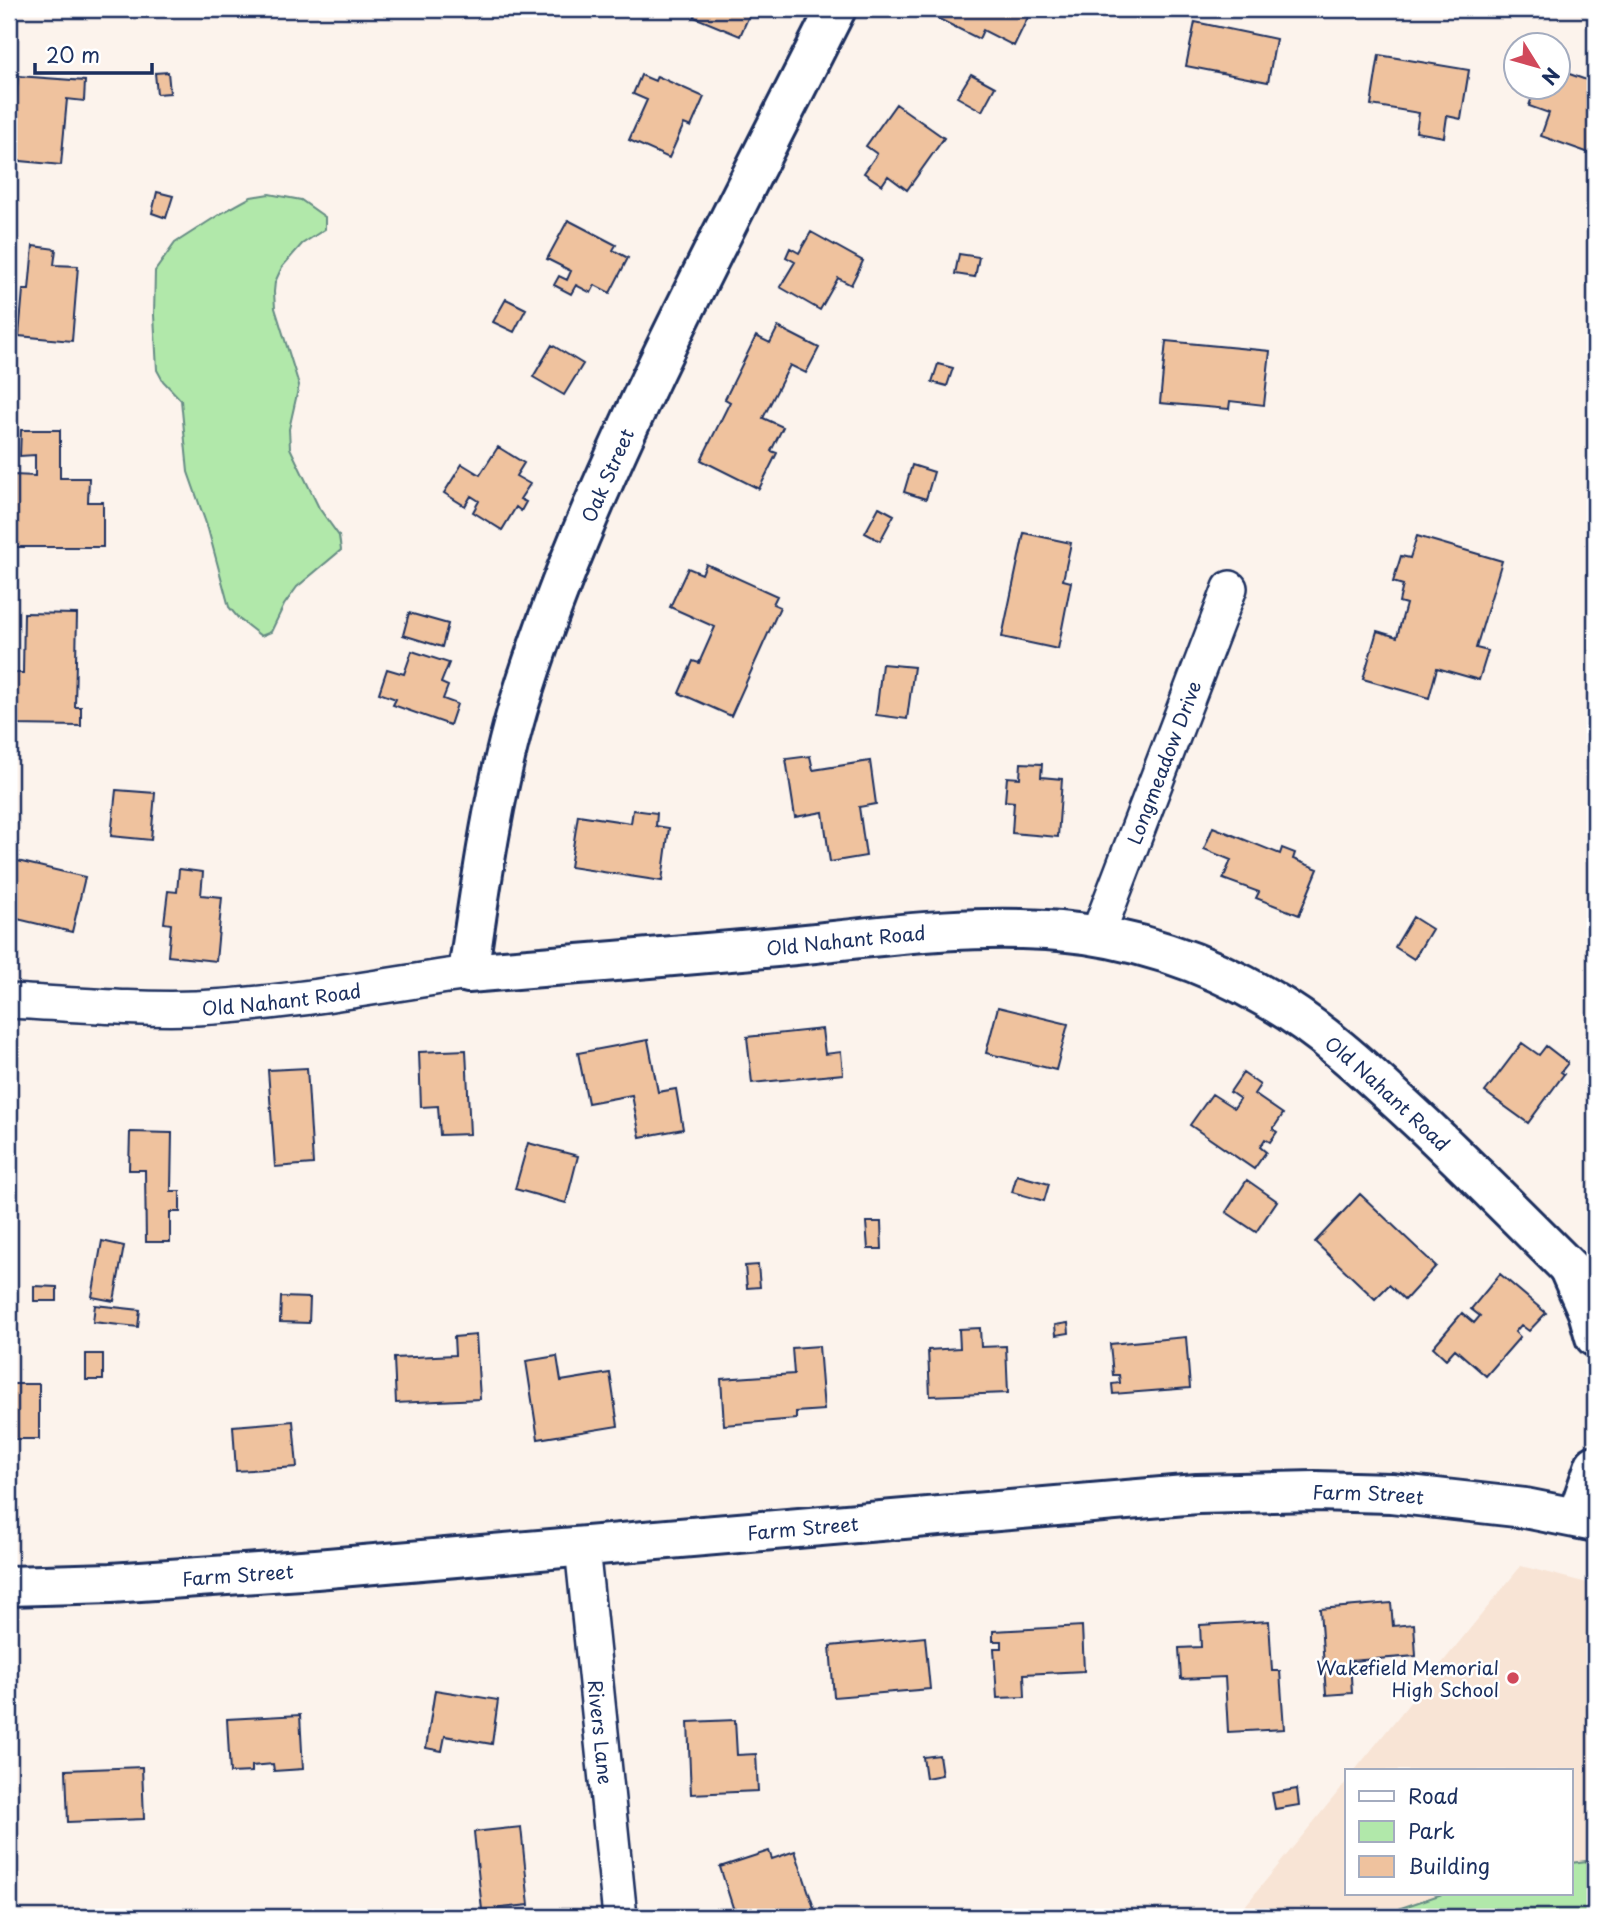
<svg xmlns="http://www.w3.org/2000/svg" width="1604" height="1926" font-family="'Playpen Sans',sans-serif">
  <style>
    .built { fill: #f8e4d5 }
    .green { fill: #b1e8aa; stroke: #668c84; stroke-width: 2 }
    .building { fill: #efc29e; stroke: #1b2f5e; stroke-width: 2 }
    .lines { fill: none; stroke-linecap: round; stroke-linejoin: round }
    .street-casing { stroke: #1b2f5e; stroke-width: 38 }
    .secondary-casing { stroke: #1b2f5e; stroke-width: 44 }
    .street { stroke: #fff; stroke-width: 33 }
    .secondary { stroke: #fff; stroke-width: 38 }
    .poi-dot { fill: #d1495b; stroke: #fff; stroke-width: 2.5 }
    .labels { text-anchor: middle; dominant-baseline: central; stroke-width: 5; stroke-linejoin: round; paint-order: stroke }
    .street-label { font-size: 19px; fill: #1b2f5e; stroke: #fff }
    .poi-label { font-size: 19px; fill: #1b2f5e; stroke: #fff; text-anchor: end }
  </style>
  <rect width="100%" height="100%" fill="#fcf3ec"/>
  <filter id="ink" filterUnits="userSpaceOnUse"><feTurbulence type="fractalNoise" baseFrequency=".0143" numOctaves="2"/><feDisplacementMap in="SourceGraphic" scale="14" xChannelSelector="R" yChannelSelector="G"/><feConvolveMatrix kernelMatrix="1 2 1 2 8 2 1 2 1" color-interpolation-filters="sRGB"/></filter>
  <g filter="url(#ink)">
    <!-- built -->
    <path class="built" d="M1521 1566 1595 1585V1917H1236L1347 1781V1893H1571V1770H1355Z"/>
    <!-- green -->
    <path class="green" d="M269 194 301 200 325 217V229L302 244 282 267 275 282 274 292 275 308 299 385 289 429 290 448 319 508 339 536 341 550 297 587 284 605 271 632 261 636 239 619 229 607 208 529 188 472 181 400 163 381 157 370 154 315 155 271 175 243 220 214 251 197Z
      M1595 1860V1917H1387L1401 1908 1445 1893H1571V1863Z"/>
    <!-- building -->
    <path class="building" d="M697 9H752L740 36 694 17Z
      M919 9H1032L1014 46 983 30 979 39Z
      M1195 22 1276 39 1268 82 1186 66Z
      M1379 55 1469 70 1461 119 1447 116 1444 137 1416 132 1419 113 1371 105Z
      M1558 70 1595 83V155L1541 136 1549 113 1529 106 1535 88H1558Z
      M168 72 170 93 157 94 155 73Z
      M971 74 995 87 982 111 957 97Z
      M641 75 655 81 657 76 704 97 691 127 684 124 669 158 629 140 647 100 633 94Z
      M18 76 85 81 84 101 67 99 61 165 11 160Z
      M896 104 944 138 907 190 888 176 882 185 864 173 877 154 866 146Z
      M157 192 173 196 166 218 152 213Z
      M568 220 616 245 613 250 628 258 610 293 595 285 591 293 576 285 571 294 554 285 559 276 567 280 571 271 547 259Z
      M811 232 863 261 851 285 838 278 820 310 780 287 795 262 786 257 790 248 799 253Z
      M33 246 56 249 54 265 78 266 72 341 19 336 23 290H29Z
      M959 254 979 257 975 277 955 274Z
      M506 299 526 309 514 332 493 322Z
      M778 327 819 348 806 373 790 365 763 418 783 427 771 451 777 453 759 489 701 460 730 402 725 399 756 336 770 343Z
      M1166 341 1270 351 1264 405 1230 401 1229 409 1160 403Z
      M552 345 583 364 564 395 533 377Z
      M938 364 953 368 947 386 932 382Z
      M21 430H60V478H89L88 502H103V547H14V475L35 476V455L20 456Z
      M498 447 524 463 516 476 530 484 520 499 526 502 521 511 516 507 502 530 473 512 479 501 471 496 465 506 444 493 462 464 480 475Z
      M912 465 934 472 926 499 904 492Z
      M879 507 894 515 880 541 865 533Z
      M1024 533 1071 543 1063 580 1071 582 1058 649 1002 637Z
      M1417 536 1502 561 1476 648 1488 651 1479 680 1437 668 1429 698 1363 679 1377 631 1397 637 1406 604 1399 602 1403 585 1393 582 1401 556 1410 558Z
      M706 564 777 596 773 604 780 607 731 716 679 693 693 661 699 663 715 627 670 607 688 568 702 574Z
      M24 613 77 614 75 707H81V726L13 725 14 673H23Z
      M409 613 448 624 442 647 403 635Z
      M412 651 449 663 441 683 448 686 443 699 457 704 450 725 393 705 396 699 379 693 387 669 404 674Z
      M882 664 914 667 907 719 876 715Z
      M810 756 813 770 870 761 876 804 859 807 866 856 830 862 823 812 795 817 786 759Z
      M1021 763 1042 764 1041 777 1062 779 1058 837 1012 833 1014 802 1005 801 1007 777 1020 778Z
      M116 790 155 793 151 840 111 836Z
      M633 810 657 813 656 826 669 828 662 881 570 867 578 815 631 823Z
      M1213 827 1280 854 1282 848 1295 853 1293 859 1318 869 1299 915 1256 898 1259 892 1223 879 1231 860 1204 849Z
      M9 859 85 877 72 932 9 917Z
      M179 869 203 872 201 895 222 897 216 961 168 956 171 924 164 923 168 891 177 892Z
      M1413 917 1432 929 1414 959 1395 947Z
      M998 1007 1068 1024 1056 1070 986 1053Z
      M822 1029 825 1054 841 1052 843 1074 752 1083 747 1037Z
      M648 1040 658 1092 676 1089 683 1129 640 1137 632 1095 588 1103 578 1053Z
      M1522 1043 1539 1055 1546 1046 1568 1063 1561 1072 1564 1074 1528 1123 1485 1092Z
      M466 1050 470 1134 440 1135 438 1106 421 1107 419 1052Z
      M307 1068 313 1164 275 1167 268 1070Z
      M1243 1073 1260 1085 1254 1094 1283 1114 1273 1129 1277 1132 1270 1142 1265 1139 1260 1147 1266 1152 1254 1169 1190 1125 1212 1094 1234 1108 1240 1099 1230 1092Z
      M130 1132 172 1133 171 1191H180V1212H170V1242H146L145 1170H129Z
      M528 1143 578 1156 566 1203 515 1189Z
      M1017 1175 1049 1184 1044 1201 1012 1192Z
      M1247 1180 1277 1201 1256 1232 1226 1212Z
      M1360 1194 1436 1266 1405 1300 1389 1285 1375 1299 1315 1242Z
      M866 1222H881L882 1249H868Z
      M102 1241 124 1246 114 1301 92 1297Z
      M758 1265 760 1287 747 1288 745 1266Z
      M1500 1274 1546 1313 1529 1331 1521 1325 1515 1332 1520 1337 1486 1376 1455 1349 1446 1359 1433 1347 1462 1313 1474 1323 1480 1316 1471 1309Z
      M34 1286 57 1287V1301H34Z
      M281 1297 310 1298 309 1323 280 1322Z
      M95 1305 140 1310 138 1327 93 1322Z
      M1068 1323 1069 1333 1056 1335 1055 1325Z
      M980 1328 981 1347 1006 1346 1008 1393 930 1396 928 1350 960 1348 959 1329Z
      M476 1335 480 1399 396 1403 394 1358 455 1355 454 1337Z
      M1186 1337 1190 1388 1113 1394 1112 1384 1120 1383 1119 1375H1113L1110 1344Z
      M819 1346 824 1410 796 1412V1419L724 1425 721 1379 794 1374 792 1348Z
      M86 1354H103V1380H86Z
      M557 1356 561 1381 610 1373 618 1426 538 1439 526 1361Z
      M9 1365H12V1384H39V1439H9Z
      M293 1421 297 1467 236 1471 233 1426Z
      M1391 1603 1393 1626 1414 1624 1416 1656 1350 1661 1352 1693 1326 1695 1320 1609Z
      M1269 1621 1272 1671H1280L1284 1729 1228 1732 1225 1677 1181 1679 1179 1648 1201 1647 1200 1625Z
      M1082 1626 1084 1671 1024 1674 1025 1697 997 1698 994 1648H1002V1641H993V1631Z
      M925 1637 930 1689 834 1697 830 1646Z
      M435 1690 498 1700 492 1744 445 1736 442 1751 426 1748Z
      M300 1715 303 1769 274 1771 273 1764 252 1766V1772L230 1773 227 1719Z
      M735 1720 737 1755 756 1754 758 1791 691 1794 688 1722Z
      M939 1755 942 1775 926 1778 923 1757Z
      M142 1767 144 1819 68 1822 66 1770Z
      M1297 1789 1299 1805 1275 1809 1272 1793Z
      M521 1827 529 1905 482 1910 474 1832Z
      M769 1851 772 1859 795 1851 817 1917H736L720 1867Z"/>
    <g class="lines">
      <!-- street casing -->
      <g class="street-casing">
        <g id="street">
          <path id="s1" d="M1097 936 1230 588"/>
          <path id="s2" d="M9 1001C71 1004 134 1010 196 1008 287 1004 378 986 468 973"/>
          <path id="s3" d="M582 1547 620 1917"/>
        </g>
      </g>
      <!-- secondary casing -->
      <g class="secondary-casing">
        <g id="secondary">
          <path id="s4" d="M836 9C775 130 712 251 653 374 602 482 553 592 518 708 493 794 481 884 468 973 571 965 673 956 776 947 869 938 965 923 1059 931 1131 937 1204 961 1267 998 1327 1032 1377 1082 1428 1129 1475 1174 1521 1220 1567 1266 1576 1275 1586 1283 1595 1292"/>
          <path d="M1569 1269 1588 1312 1595 1337"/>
          <path d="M1577 1517 1595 1465"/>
          <path id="s5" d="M9 1586 111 1583 316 1569 1197 1494 1315 1491 1391 1493 1525 1508 1595 1522"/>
        </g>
      </g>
      <!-- street -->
      <use href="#street" class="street"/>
      <!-- secondary -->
      <use href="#secondary" class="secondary"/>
    </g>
  </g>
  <!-- markers -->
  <circle class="poi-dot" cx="1513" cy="1678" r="7"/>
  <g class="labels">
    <!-- street labels -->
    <g class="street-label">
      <text transform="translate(607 475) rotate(-66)">Oak Street</text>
      <text stroke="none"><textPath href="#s1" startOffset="186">Longmeadow Drive</textPath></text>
      <text stroke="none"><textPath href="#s4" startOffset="1418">Old Nahant Road</textPath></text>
      <text stroke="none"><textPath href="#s2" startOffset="273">Old Nahant Road</textPath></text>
      <text stroke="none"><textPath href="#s4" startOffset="2006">Old Nahant Road</textPath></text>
      <text stroke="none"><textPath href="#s5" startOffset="1363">Farm Street</textPath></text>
      <text stroke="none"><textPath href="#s5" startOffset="796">Farm Street</textPath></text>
      <text stroke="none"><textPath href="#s5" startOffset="229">Farm Street</textPath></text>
      <text stroke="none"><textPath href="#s3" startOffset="186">Rivers Lane</textPath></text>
    </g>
    <!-- poi labels -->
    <g class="poi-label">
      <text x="1499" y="1667">Wakefield Memorial<tspan x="1499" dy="22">High School</tspan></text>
    </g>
  </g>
  <!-- margin -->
  <rect width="1604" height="1926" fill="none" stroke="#fff" stroke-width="35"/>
  <rect x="18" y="18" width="1569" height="1891" fill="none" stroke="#1b2f5e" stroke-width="2.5" filter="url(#ink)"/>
  <!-- legend -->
  <rect x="1345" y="1769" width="228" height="126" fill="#ffffff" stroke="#a4acbf" stroke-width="2"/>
  <rect x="1359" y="1791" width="35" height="10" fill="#ffffff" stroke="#a4acbf" stroke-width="2"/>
  <text x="1408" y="1804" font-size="21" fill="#1b2f5e">Road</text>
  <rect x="1359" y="1821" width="35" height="21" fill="#b1e8aa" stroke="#a4acbf" stroke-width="2"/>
  <text x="1408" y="1839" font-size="21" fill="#1b2f5e">Park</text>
  <rect x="1359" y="1856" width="35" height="21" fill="#efc29e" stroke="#a4acbf" stroke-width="2"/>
  <text x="1408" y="1874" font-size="21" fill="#1b2f5e">Building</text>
  <!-- north arrow -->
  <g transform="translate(1537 66) rotate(127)"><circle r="33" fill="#ffffff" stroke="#a4acbf" stroke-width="2"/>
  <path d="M0-5L12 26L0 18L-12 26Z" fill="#d1495b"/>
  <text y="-10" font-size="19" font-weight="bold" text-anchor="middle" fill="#1b2f5e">N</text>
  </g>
  <!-- scale -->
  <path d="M35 63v10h117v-10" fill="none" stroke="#1b2f5e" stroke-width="3.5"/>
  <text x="46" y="63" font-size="21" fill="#1b2f5e" stroke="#ffffff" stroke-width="5" paint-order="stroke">20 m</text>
</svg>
